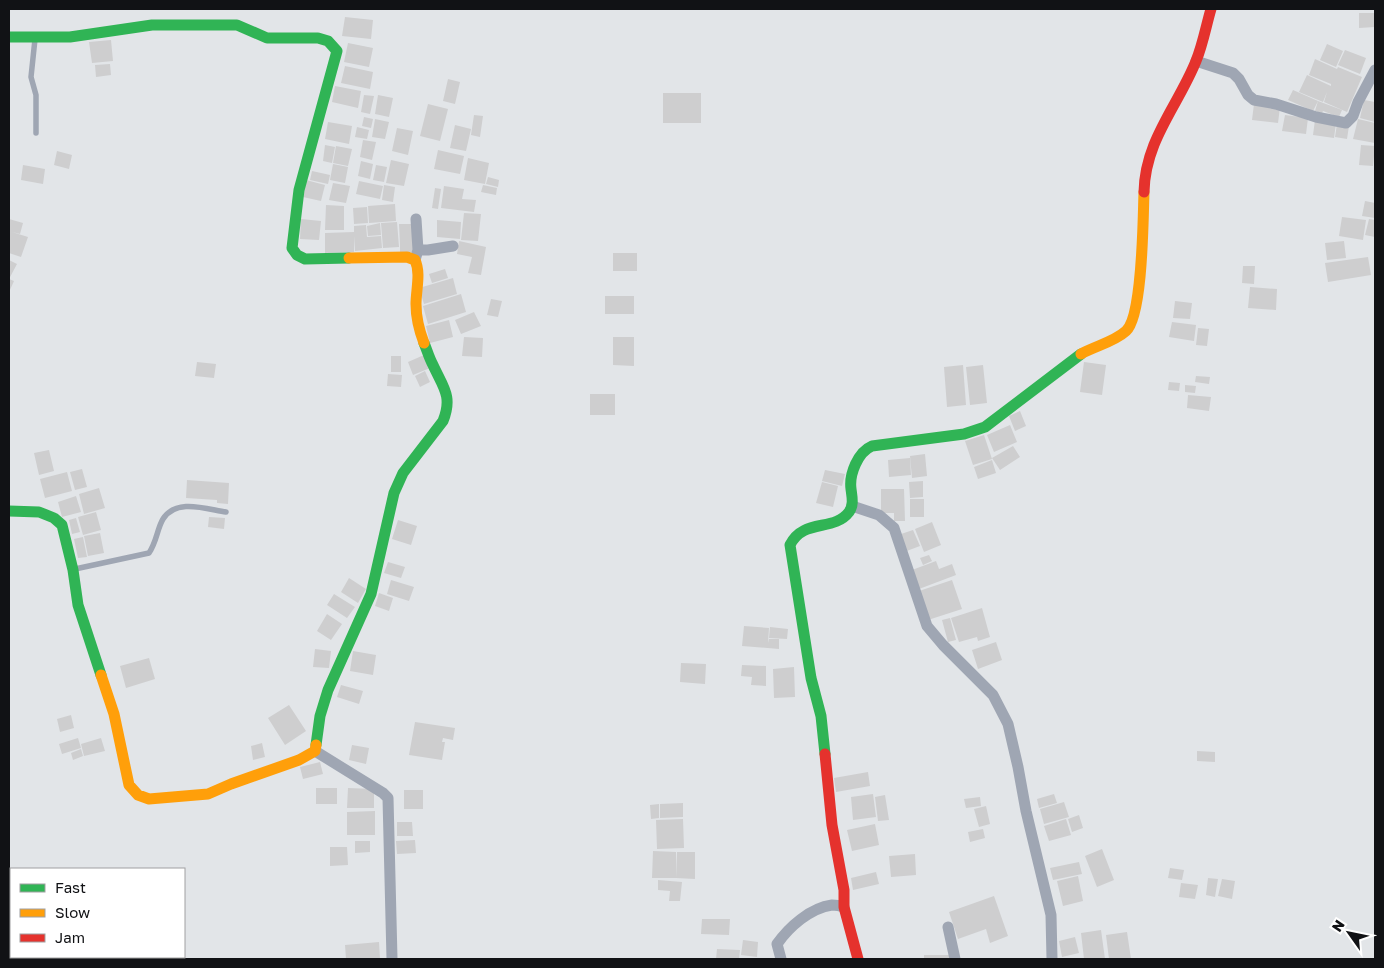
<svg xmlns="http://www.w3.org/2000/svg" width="1384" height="968" font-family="'Golos Text',sans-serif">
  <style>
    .building { fill: #cececf }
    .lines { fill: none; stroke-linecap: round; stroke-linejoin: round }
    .lane { stroke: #9fa6b3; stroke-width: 5.5 }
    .street { stroke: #9fa6b3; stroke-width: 11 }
    .fast { stroke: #30b455; stroke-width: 11 }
    .slow { stroke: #ff9f0a; stroke-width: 11 }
    .jam { stroke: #e5322d; stroke-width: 11 }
  </style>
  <rect width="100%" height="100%" fill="#e2e5e8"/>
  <!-- building -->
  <path class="building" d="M1359 13H1375V27L1359 28Z
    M345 17 373 20 371 39 342 36Z
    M111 40 113 61 92 63 89 42Z
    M348 43 373 48 369 67 344 62Z
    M1327 44 1343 51 1336 67 1320 60Z
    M1345 50 1366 58 1360 74 1338 65Z
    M1315 59 1337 69 1338 67 1362 77 1347 112 1324 102 1327 92 1323 102 1299 92 1307 75 1331 86V84L1309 75Z
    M110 64 111 75 96 77 95 65Z
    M345 66 373 72 370 89 341 83Z
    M448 79 460 82 455 104 443 101Z
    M335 86 361 91 358 108 332 102Z
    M1293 90 1318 101 1313 111 1288 100Z
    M663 93H701V123H663Z
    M364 95 374 96 370 114 361 112Z
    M378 95 393 98 389 117 375 114Z
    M1364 100 1375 102V122L1360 118Z
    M1318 101 1342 110 1339 117 1323 111 1322 113 1315 111Z
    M428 104 448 109 440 141 420 136Z
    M1254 104 1280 107 1278 123 1252 120Z
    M474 115 483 116 480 137 471 135Z
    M1285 115 1308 118 1306 134 1282 131Z
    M364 117 373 119 371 128 362 126Z
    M375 119 389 122 385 139 372 137Z
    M1358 119 1375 123V143L1353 139Z
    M1315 120 1336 123 1334 138 1313 135Z
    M328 122 352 126 349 144 325 139Z
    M1337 124 1349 126 1347 139 1335 137Z
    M455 125 471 129 466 151 450 148Z
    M357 127 369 130 367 139 355 137Z
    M397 128 413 131 408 155 392 151Z
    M363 140 376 142 372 160 360 157Z
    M325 145 335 147 332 163 323 161Z
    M1361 145 1375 146 1373 166 1359 165Z
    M336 146 352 149 348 166 333 163Z
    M438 150 464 156 460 174 434 169Z
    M57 151 72 155 69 169 54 165Z
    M468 158 489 163 485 184 464 180Z
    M391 160 409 164 404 186 386 183Z
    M361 161 373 164 370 179 358 176Z
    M333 164 348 167 345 183 330 180Z
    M23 165 45 169 43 184 21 180Z
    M376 165 387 167 384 182 373 180Z
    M312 171 330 175 328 184 310 180Z
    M488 177 499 180 498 187 486 184Z
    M306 180 325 185 321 201 303 197Z
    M359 181 383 186 380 199 356 194Z
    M333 183 350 186 346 203 329 200Z
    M384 185 395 187 393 202 382 200Z
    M483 185 497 188 496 195 481 192Z
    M444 186 464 189 462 199 476 200 474 212 441 208Z
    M435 188 441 189 438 209 432 208Z
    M1365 201 1375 203V218L1362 216Z
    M395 204 396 221 369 223 368 206Z
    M326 205 344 206V230H325Z
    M367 207 368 223 354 224 353 208Z
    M464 213 481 214 478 241 461 240Z
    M1342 217 1366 220 1363 240 1339 236Z
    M9 219 23 223 20 234 12 232 28 237 21 257 9 253Z
    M301 219 321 221 319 240 300 239Z
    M1369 219 1375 220V237L1365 235Z
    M437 220 461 222 460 239 437 237Z
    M397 222 399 247 383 248 381 223Z
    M380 223 381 235 368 236 367 226Z
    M399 224H414V252L400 253V245H412H400Z
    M366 225 367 237 381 236 382 248 355 251 354 236V252L325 253V233L354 232V226Z
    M459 241 486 247 481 275 468 273 472 257 457 254Z
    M1344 241 1346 258 1327 260 1325 243Z
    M613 253H637V271H613Z
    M1368 257 1371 275 1328 282 1325 263Z
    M9 260 17 264 9 279 14 281 9 292Z
    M1243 266H1255L1254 284 1242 283Z
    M445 269 448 278 432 283 429 274Z
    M453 278 457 294 424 304 419 288Z
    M1250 287 1277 289 1276 310 1248 308Z
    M461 294 466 312 428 324 423 306Z
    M605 296H634V314H605Z
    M491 299 502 301 498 317 487 315Z
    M1175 301 1192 303 1190 319 1173 318Z
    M474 312 481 326 461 334 455 320Z
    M449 320 453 337 430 343 426 326Z
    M1172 322 1196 325 1194 341 1169 337Z
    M1198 328 1209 329 1207 346 1196 345Z
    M464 337 483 338 482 357 462 356Z
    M613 337H634V366L613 365Z
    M424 355 430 368 413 375 408 362Z
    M391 356H401V372H391Z
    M197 362 216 364 214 378 195 376Z
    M1084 362 1106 365 1102 395 1080 392Z
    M963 365 966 405 947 407 944 367Z
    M983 365 987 403 970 405 966 367Z
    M425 371 430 382 420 387 415 376Z
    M388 374 402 375 401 387 387 386Z
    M1196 376 1210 377 1209 384 1195 382Z
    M1169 382 1180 383 1179 391 1168 390Z
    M1185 385 1196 386 1195 393 1185 392Z
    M590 394H615V415H590Z
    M1188 395 1211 397 1209 411 1187 408Z
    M1020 411 1026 426 1015 431 1009 416Z
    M1010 425 1017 442 994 452 987 435Z
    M984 435 992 459 973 465 965 441Z
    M1013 446 1020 457 1000 470 992 458Z
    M49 450 54 471 39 475 34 453Z
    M925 454 927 476 912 478 910 456Z
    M910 458 911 475 889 477 888 460Z
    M992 460 996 473 978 479 974 467Z
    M82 469 87 487 75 490 70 472Z
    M825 470 845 474 842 486 822 481Z
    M67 472 72 491 45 498 40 479Z
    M187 480 229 483 228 504 217 503V500L186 498Z
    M923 481V497L910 498 909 482Z
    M822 482 838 486 833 507 816 503Z
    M99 488 105 508 84 514 79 494Z
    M881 489H904L905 521H894V513H881Z
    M76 496 81 512 62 517 58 502Z
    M910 499H924V517H910Z
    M96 512 101 530 83 535 78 517Z
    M209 517 225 518 224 529 208 527Z
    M76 518 80 532 72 534 69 520Z
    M398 520 417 526 411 545 392 539Z
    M932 522 941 545 924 552 915 529Z
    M913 530 920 546 904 552 898 535Z
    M100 533 104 553 88 556 84 536Z
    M83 537 87 557 78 558 74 539Z
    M929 555 932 561 923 565 920 558Z
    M936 561 939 569 952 564 956 575 919 589 912 570Z
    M388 562 405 567 401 578 384 573Z
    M349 578 366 589 358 603 341 592Z
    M391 580 414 587 409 601 387 594Z
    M952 580 962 609 928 620 919 591Z
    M379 593 393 598 389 611 375 606Z
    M334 594 355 607 347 618 327 605Z
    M982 608 990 637 978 641 977 637 959 642 951 618Z
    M327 614 342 624 331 640 317 631Z
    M950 618 956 640 948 642 942 620Z
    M744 626 769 628 768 643 769 639H779V649L742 646Z
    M770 627 788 629 787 639 769 638Z
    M996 642 1002 660 978 669 972 650Z
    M315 649 331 651 329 668 313 667Z
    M353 651 376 655 373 675 350 671Z
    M149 658 155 679 126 688 120 666Z
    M681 663 706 664 705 684 680 682Z
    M742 665 766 666V686L751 685 752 677 741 676Z
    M794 667 795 697 774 698 773 669Z
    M341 685 363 691 359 704 337 697Z
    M289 705 306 731 285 745 268 718Z
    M71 715 74 728 60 732 57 719Z
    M415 722 455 728 453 740 443 738 442 742H445L442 760 409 755Z
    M78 738 81 748 62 754 59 744Z
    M101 738 105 751 84 756 81 744Z
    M262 743 265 757 253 760 251 746Z
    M352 745 369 748 366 764 349 760Z
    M81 749 83 756 73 760 71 753Z
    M1197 751 1215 752V762L1197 761Z
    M320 762 323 774 303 779 300 767Z
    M868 772 870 786 836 792 834 778Z
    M316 788H337V804H316Z
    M348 788 374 789V808H347Z
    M404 790H423V809H404Z
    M873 794 876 817 853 820 851 797Z
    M1054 794 1057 803 1039 808 1037 799Z
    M885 795 889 820 878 821 875 797Z
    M980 797 981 806 966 808 964 799Z
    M1064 802 1069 817 1044 824 1040 809Z
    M683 803V817L660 818V804Z
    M659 804V818L651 819 650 805Z
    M986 806 990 824 979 827 974 809Z
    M375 811V835H347V812Z
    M1079 815 1083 828 1072 832 1068 819Z
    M683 819 684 848 657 849 656 820Z
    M1066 819 1071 835 1049 841 1044 826Z
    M397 822H412L413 836H397Z
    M875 824 879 845 852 851 847 830Z
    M983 829 985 838 970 842 968 832Z
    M415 840 416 853 397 854 396 841Z
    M355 841H370V852L355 853Z
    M330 847H347L348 865 330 866Z
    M1102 849 1114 880 1097 887 1085 856Z
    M653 851 676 852V878H652Z
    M677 852H695V879L676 878Z
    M915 854 916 875 891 877 889 856Z
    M1079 862 1082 874 1053 880 1050 868Z
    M1170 868 1184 870 1182 880 1168 878Z
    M876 872 879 884 853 890 851 878Z
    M1078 876 1083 901 1063 906 1057 881Z
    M1208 878 1218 879 1215 897 1206 895Z
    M1222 879 1235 881 1232 899 1218 896Z
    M658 880 682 882 680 901H669L670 891 658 890Z
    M1181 883 1198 885 1195 899 1179 897Z
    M994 896 1008 936 990 943 986 929 958 939 949 912Z
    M702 919H730L729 935 701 934Z
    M1101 930 1105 959H1084L1081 933Z
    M1127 932 1131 959H1109L1106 935Z
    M1075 937 1079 953 1062 957 1059 941Z
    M743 940 758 942 757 957 741 955Z
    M379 942 380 959H346L345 945Z
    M717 949 740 950 739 959H716Z
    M924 955H949V959H924Z"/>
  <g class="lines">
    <!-- lane -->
    <path class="lane" d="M35 39 31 77 36 95V133
      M75 569 149 553C157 541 157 529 163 519 176 498 206 509 226 512"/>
    <!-- street -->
    <path class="street" d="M1196 61 1233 73 1239 79 1248 95 1254 100 1276 104 1316 117 1346 123 1353 116 1358 102 1375 70
      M418 250H428L453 246
      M415 260 418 250 416 219
      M852 506 879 515 894 528 927 626 943 645 993 695 1008 724 1018 767 1026 811 1051 915 1052 959
      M315 751 383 793 388 798 392 959
      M948 927 955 959
      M781 959 777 944C789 927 810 908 832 905 836 905 841 906 844 907"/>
    <!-- fast -->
    <path class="fast" d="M9 37H70L152 25H237L267 38H318L328 41 337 51 299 190 292 248 297 255 305 259 349 258
      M9 511 39 512 54 518 62 525 73 570 78 605 101 675
      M316 745 320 716 328 690 371 594 394 493 403 473 443 421C453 396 443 387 433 365 429 358 427 350 424 343
      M825 754 821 716 811 678 790 545C803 518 834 532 849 512 854 505 852 497 851 489 849 474 858 452 872 446L964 434 985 427 1081 354"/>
    <!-- slow -->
    <path class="slow" d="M349 258 407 257 415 260C421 273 416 290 416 304 416 317 419 330 424 343
      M1081 354C1095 346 1114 342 1126 331 1143 316 1143 217 1144 192
      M101 675 114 714 129 785 138 795 149 799 208 794 231 784 299 760 315 751 316 745"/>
    <!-- jam -->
    <path class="jam" d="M1144 192C1145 140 1178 106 1196 61 1203 44 1206 26 1211 9
      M825 754 832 825 844 890V907L858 959"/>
  </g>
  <!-- border -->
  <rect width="1384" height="968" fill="none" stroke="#111215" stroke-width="20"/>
  <!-- legend -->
  <rect x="10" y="868" width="175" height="90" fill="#ffffff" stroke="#a0a0a1"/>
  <rect x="20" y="884" width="25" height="8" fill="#30b455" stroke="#a0a0a1"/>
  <text x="55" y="893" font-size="15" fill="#111215">Fast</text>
  <rect x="20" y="909" width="25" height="8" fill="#ff9f0a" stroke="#a0a0a1"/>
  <text x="55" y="918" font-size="15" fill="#111215">Slow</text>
  <rect x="20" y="934" width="25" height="8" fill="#e5322d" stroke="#a0a0a1"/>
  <text x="55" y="943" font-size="15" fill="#111215">Jam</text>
  <!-- north arrow -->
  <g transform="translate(1349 933) rotate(303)" stroke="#ffffff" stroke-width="4" paint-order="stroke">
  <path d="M0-4L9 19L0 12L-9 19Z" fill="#111215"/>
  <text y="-8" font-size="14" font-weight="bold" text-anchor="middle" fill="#111215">N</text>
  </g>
</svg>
